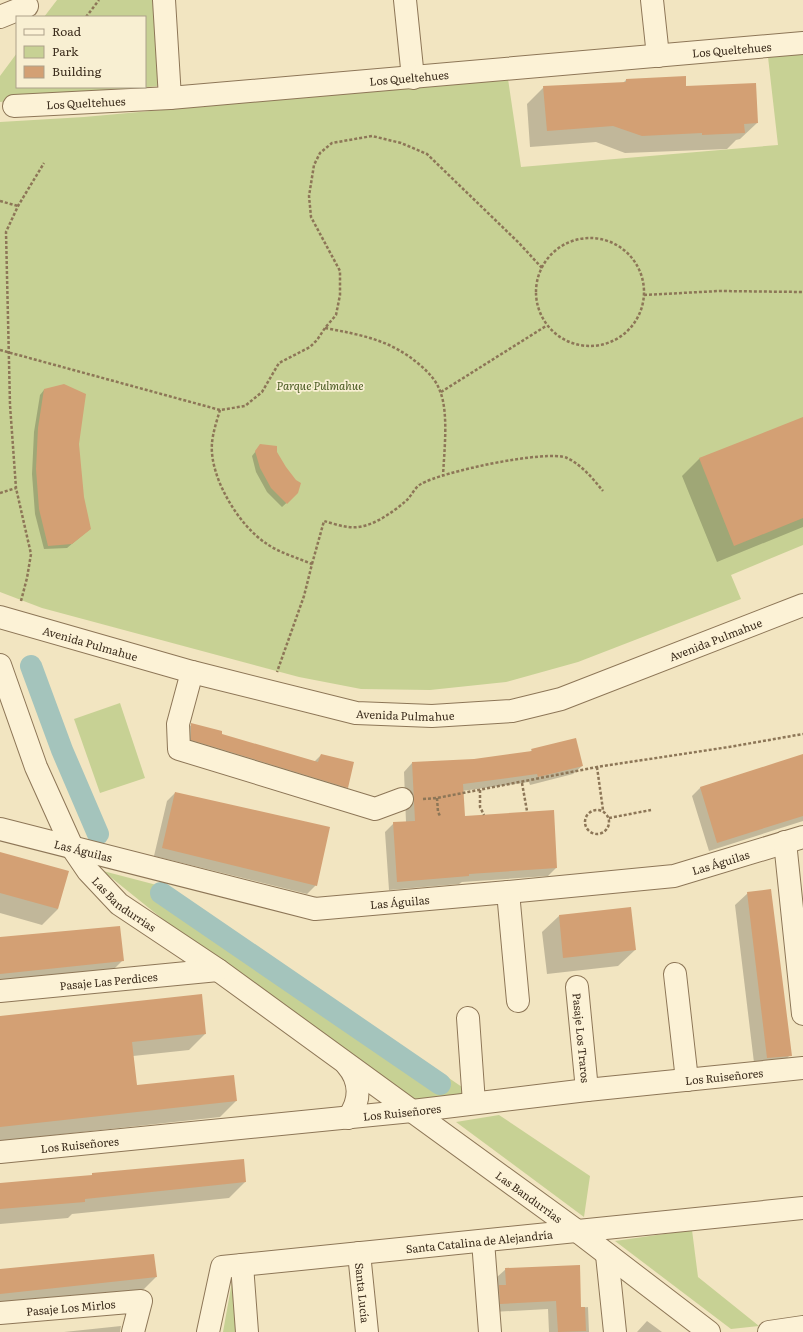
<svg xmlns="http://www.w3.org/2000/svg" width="803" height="1332" font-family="Literata,serif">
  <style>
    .green { fill: #c7d194 }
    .shadow { fill: #0003 }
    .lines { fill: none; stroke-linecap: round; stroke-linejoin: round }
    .canal { stroke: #a4c4bc; stroke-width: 22 }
    .building { fill: #d3a074 }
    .minor-casing { stroke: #8d7657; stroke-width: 24 }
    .path { stroke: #8d7657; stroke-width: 2.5; stroke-dasharray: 3 2; stroke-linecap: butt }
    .minor { stroke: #fcf2d6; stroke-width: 22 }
    .labels { text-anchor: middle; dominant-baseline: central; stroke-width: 3.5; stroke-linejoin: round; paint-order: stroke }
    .street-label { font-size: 11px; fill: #3c2d1d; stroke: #f8efd2 }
    .park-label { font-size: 11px; font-style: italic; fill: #495a21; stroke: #f8efd2 }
  </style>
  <rect width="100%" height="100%" fill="#f2e5c1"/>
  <!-- green -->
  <path class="green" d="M57 0H153L158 86 0 102V76L17 53V87H145V17H44Z
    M803 54V545L731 575 741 599 578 662 506 682 430 690 361 689 299 677 42 608 0 592V122L84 117 508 79 521 167 778 145 768 57Z
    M120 703 145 778 100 793 74 719Z
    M103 871 172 889 462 1087 463 1097 415 1103 165 921Z
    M499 1115 590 1176 584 1217 456 1122Z
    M692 1230 698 1277 759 1326 731 1329 615 1241Z
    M233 1276 239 1332H223Z"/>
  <!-- shadow -->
  <path class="shadow" d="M626 80 685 87 757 123 740 139 736 140 727 149 625 153 596 142 530 147 527 104 544 87 623 83Z
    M44 390 78 444 83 497 90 529 67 548 44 549 35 514 32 474 34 432 40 395Z
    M803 418V527L717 562 682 476 699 459Z
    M261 445 276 452 293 497 282 507 267 492 256 472 252 456Z
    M192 724 220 735 314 762 321 755 347 787 338 796 183 748V733Z
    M532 750 582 766 573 774 530 785 529 782 462 791 464 817 556 868 548 876 462 882 459 884 389 890 385 832 394 823 406 822 404 772 412 763 474 760 530 752Z
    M803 755V821L709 851 692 796 700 788Z
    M175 793 316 885 307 894 154 856 167 801Z
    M0 853 58 909 42 925 0 913Z
    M748 893 790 1055 778 1068 755 1071 735 905Z
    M559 916 635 950 618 966 547 974 542 932Z
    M0 938 123 960 107 976 0 987Z
    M0 1018 205 1034 189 1050 133 1056 136 1086 236 1101 220 1117 0 1141Z
    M245 1182 229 1198 72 1214 68 1218 0 1224V1185Z
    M506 1269 580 1308 588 1307 589 1332H549L548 1309 492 1312 498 1288 497 1277Z
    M0 1271 156 1277 140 1293 0 1308Z
    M647 1321 662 1332H637Z
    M121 1326 120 1332H64Z"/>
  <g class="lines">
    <!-- canal -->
    <path class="canal" d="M31 666 62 750 98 834
      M161 893 440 1084"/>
  </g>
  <!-- building -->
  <path class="building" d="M686 76V86L756 83 758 123 744 124 745 133 702 135V133L642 136 613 126 547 131 543 86 626 82V79Z
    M64 384 86 394 79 444 84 497 91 529 72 544 48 546 39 509 36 469 38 428 44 389Z
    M803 417V518L734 546 699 458Z
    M260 444 277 446V452L286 467 296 480 301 483 298 493 287 504 271 488 260 468 255 451Z
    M191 723 222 731V734L318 762 321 754 354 762 348 788 191 740Z
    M576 738 583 766 538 777 537 774 463 784 465 816 554 810 557 868 469 874V876L397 882 393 822 415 821 412 762 474 759 532 751 531 749Z
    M803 754V816L717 843 700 787Z
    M175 792 330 827 317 886 162 848Z
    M0 852 69 871 58 909 0 893Z
    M771 889 792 1056 767 1058 747 892Z
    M631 907 636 950 563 958 559 915Z
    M120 926 124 961 0 974V937Z
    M202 994 206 1034 132 1042 137 1085 234 1075 237 1101 0 1127V1016Z
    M244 1159 246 1182 85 1199V1202L0 1209V1183L92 1175V1173Z
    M154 1254 157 1277 0 1294V1269Z
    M580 1265 581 1307H585L586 1331 558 1332 556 1301 500 1304 499 1285H506L505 1268Z"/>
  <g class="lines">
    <!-- minor casing -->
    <g class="minor-casing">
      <g id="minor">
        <path d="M164 0 170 98"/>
        <path d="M405 0 413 78"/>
        <path d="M652 0 658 56"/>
        <path d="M0 17 27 6"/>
        <path id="s1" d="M14 106 170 98 803 43"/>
        <path id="s2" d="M0 617 192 672 356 713 432 716 512 711 561 699 803 605"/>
        <path id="s3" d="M0 665 36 767 73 849 88 871 119 904 218 970 577 1231 709 1332"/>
        <path d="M192 672 178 724 179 749 375 809 402 799"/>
        <path id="s4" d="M0 829 315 909 508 892 674 876 803 837"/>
        <path d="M785 842 803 1014"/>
        <path d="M508 892 518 1001"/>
        <path d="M675 974 687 1080"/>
        <path id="s5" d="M577 987 587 1090"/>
        <path id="s6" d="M0 991 218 970"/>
        <path d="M468 1018 474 1103"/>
        <path d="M347 1065C361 1081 361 1101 348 1118"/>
        <path id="s7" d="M0 1152 412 1111 587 1090 803 1068"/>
        <path d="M483 1241 490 1332"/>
        <path id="s8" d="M359 1253 367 1332"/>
        <path d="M607 1255 615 1332"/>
        <path d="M242 1265 247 1332"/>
        <path id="s9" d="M0 1313 141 1301 133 1332"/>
        <path id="s10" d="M208 1332 222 1267 803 1208"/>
        <path d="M769 1332 803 1327"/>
      </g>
    </g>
    <!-- path -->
    <path class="path" d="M86 17 99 0
      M0 201 18 206
      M536 292a54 54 0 1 1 108 0a54 54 0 1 1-108 0Z
      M644 295 719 291 803 292
      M325 328C362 335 391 340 420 365 429 373 436 380 440 391 449 413 444 453 443 476
      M0 350 220 410 245 406 262 392 279 363 310 347 317 340 325 328 336 315 340 295V271L311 217 309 196 314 165 320 153 332 143 372 136 401 143 427 154 519 243 542 268
      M441 392 546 326
      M220 410C217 420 213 432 212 443 209 477 239 526 267 544 280 553 298 558 312 564L304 596 277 672
      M0 493 16 488
      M312 564 324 521C331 523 340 526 348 527 369 530 392 513 407 500 412 495 415 487 421 484 441 472 547 449 567 458 582 465 593 479 603 491
      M21 601 27 578 31 554 16 488 10 405 6 232 18 206 44 163
      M597 767 603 810
      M522 783 527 811
      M480 790V807L484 815
      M437 798 438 812 440 816
      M423 799 437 798 597 767 729 747 803 734
      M585 822a12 12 0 1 1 24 0a12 12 0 1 1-24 0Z
      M609 818 651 810"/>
    <!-- minor -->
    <use href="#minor" class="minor"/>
  </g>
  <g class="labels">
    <!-- street labels -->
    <g class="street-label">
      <text stroke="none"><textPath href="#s1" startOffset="720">Los Queltehues</textPath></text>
      <text stroke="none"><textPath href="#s1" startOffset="396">Los Queltehues</textPath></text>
      <text stroke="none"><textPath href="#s1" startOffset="72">Los Queltehues</textPath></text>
      <text stroke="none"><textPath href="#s2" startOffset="741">Avenida Pulmahue</textPath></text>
      <text stroke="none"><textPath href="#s2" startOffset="94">Avenida Pulmahue</textPath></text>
      <text stroke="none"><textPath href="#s2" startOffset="418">Avenida Pulmahue</textPath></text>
      <text stroke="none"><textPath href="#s4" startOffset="86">Las Águilas</textPath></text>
      <text stroke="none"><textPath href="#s4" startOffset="734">Las Águilas</textPath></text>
      <text stroke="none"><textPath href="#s4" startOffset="410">Las Águilas</textPath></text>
      <text stroke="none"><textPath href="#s3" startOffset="274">Las Bandurrias</textPath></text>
      <text stroke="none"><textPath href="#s6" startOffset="109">Pasaje Las Perdices</textPath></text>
      <text stroke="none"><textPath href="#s5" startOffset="51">Pasaje Los Traros</textPath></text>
      <text stroke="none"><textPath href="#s7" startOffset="728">Los Ruiseñores</textPath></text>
      <text stroke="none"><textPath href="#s7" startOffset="404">Los Ruiseñores</textPath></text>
      <text stroke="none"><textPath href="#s7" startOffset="80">Los Ruiseñores</textPath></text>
      <text stroke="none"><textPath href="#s3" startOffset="774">Las Bandurrias</textPath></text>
      <text stroke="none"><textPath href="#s10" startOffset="325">Santa Catalina de Alejandría</textPath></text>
      <text stroke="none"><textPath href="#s8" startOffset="40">Santa Lucía</textPath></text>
      <text stroke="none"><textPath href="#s9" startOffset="71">Pasaje Los Mirlos</textPath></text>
    </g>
    <!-- park labels -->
    <g class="park-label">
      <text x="320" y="385">Parque Pulmahue</text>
    </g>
  </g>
  <!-- legend -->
  <rect x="16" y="16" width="130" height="72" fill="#f8efd2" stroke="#ada18a"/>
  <rect x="24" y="29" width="20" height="6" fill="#fcf2d6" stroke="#ada18a"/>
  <text x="52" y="36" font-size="12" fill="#3c2d1d">Road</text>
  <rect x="24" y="46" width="20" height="12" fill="#c7d194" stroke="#ada18a"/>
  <text x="52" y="56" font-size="12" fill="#3c2d1d">Park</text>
  <rect x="24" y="66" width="20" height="12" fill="#d3a074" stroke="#ada18a"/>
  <text x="52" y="76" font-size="12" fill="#3c2d1d">Building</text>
</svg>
